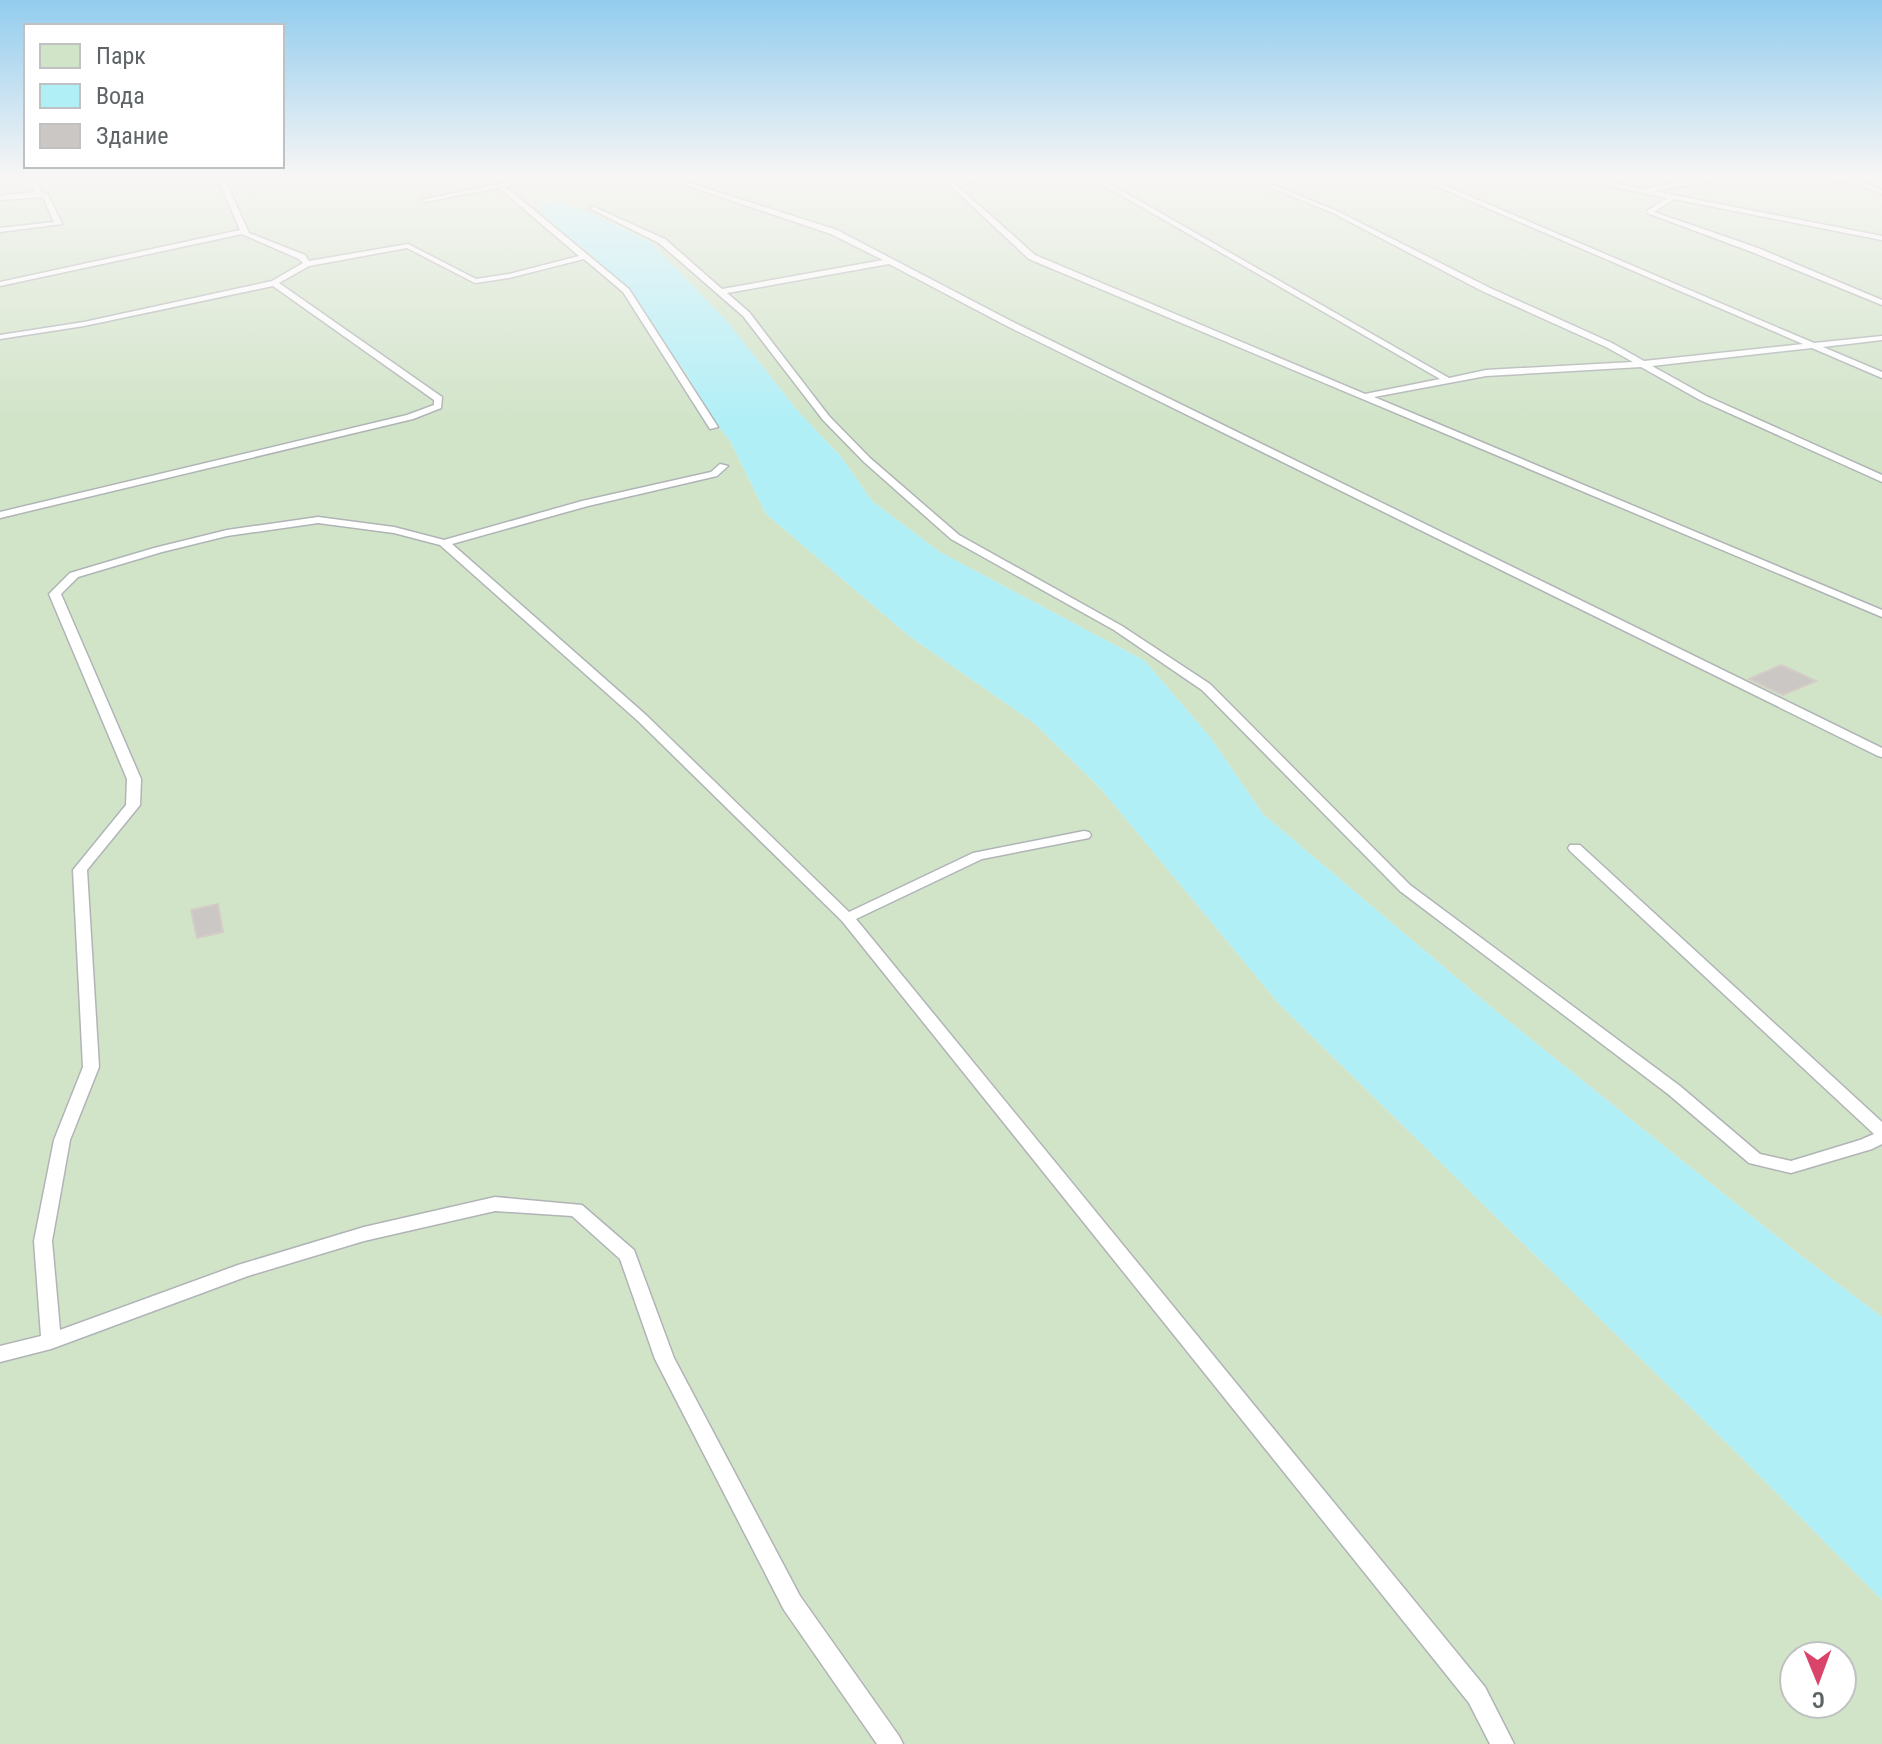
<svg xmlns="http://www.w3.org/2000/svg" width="1882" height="1744" font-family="'Roboto Condensed',sans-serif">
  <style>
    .green { fill: #d1e4c8; fill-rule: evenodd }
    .water { fill: #b1eff7 }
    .building { fill: #cbc7c5; stroke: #d4ccc7; stroke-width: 2 }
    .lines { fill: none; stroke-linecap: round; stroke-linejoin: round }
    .lane-casing { stroke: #b0b4b6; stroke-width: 3 }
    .lane { fill: #fff; fill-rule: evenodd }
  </style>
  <rect width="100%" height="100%" fill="#f0ece8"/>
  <!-- green -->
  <path class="green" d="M0 176H1882V1317L1795 1251 1496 1011 1263 814 1210 737 1145 661 940 552 872 501 842 458 797 410 727 321 649 241 588 212 538 206 547 218 596 259 635 302 689 378 700 403 730 441 766 514 909 636 1034 723 1101 789 1279 1004 1741 1457 1882 1600V1744H0ZM1794 1656H1842V1704H1794Z"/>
  <!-- water -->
  <path class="water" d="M544 201 562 202 588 212 649 241 727 321 797 410 842 458 872 501 940 552 1145 661 1210 737 1263 814 1496 1011 1795 1251 1882 1317V1600L1741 1457 1279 1004 1101 789 1034 723 909 636 766 514 730 441 700 403 689 378 635 302 596 259 547 218 538 206Z"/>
  <!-- building -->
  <path class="building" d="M1781 665 1816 681 1783 695 1749 679Z
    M218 904 223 932 197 938 191 910Z"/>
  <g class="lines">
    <!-- lane casing -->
    <g class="lane-casing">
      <path id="lane" d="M28 176H34L42 193 48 195 62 224 0 232V228L54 222 43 197 0 200V196L35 192Z
        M217 176H223L249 233 305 255 309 261 408 244 476 279 509 274 579 256 499 188 424 202 421 200 503 183 518 176H526L506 187 629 289 718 427 710 429 623 292 584 259 509 278 475 283 407 248 309 266 279 283 442 397 441 408 413 419 0 518V512L407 415 434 405V400L273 286 84 326 0 339V335L84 322 272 281 303 263 299 259 242 234 0 286V282L240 230Z
        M658 176H668L837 230 1011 321 1882 748V757L1878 756 1005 325 889 264 727 293 749 312 829 416 870 458 959 535 1122 626 1210 684 1410 885 1680 1086 1760 1154 1791 1161 1860 1140 1874 1134 1570 851 1568 848 1570 845H1580L1882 1122V1144L1872 1149 1791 1173 1749 1163 1668 1094 1400 891 1202 690 1114 630 951 539 864 462 823 420 743 316 659 243 589 208 594 207 665 239 722 289 883 260 831 234Z
        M940 176 949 178 1072 176 953 182 1035 255 1365 394 1440 379 1088 176H1096L1449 378 1486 370 1633 362 1606 347 1482 291 1333 213 1267 186 1254 176H1261L1271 184 1337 211 1488 287 1612 343 1644 361 1803 344 1413 176H1422L1814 343 1882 336V340L1823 347 1882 372V378L1812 348 1652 366 1706 396 1882 475V482L1700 400 1641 367 1486 376 1374 397 1882 610V617L1029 259Z
        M1563 176H1577L1643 189 1717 176H1847L1882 190V194L1850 182 1773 178 1721 180 1653 191 1882 236V240L1674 199 1654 212 1758 248 1882 300V305L1752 252 1647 213V211L1667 198Z
        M720 464 728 466 717 476 588 506 452 544 646 715 849 912 973 853 1084 831 1089 832 1091 835 1089 838 982 859 856 919 1485 1687 1514 1744H1490L1469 1703 842 921 638 721 440 545 394 533 318 523 227 536 162 552 78 577 61 594 141 779 140 805 87 870 99 1067 70 1140 52 1241 60 1330 238 1265 364 1227 495 1197 582 1205 634 1250 674 1358 800 1596 899 1736 903 1744H877L784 1610 655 1359 620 1259 572 1216 495 1211 364 1241 248 1276 51 1349 0 1362V1346L41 1336 34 1241 54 1140 83 1067 73 870 126 805 127 779 49 594 70 573 154 548 227 530 318 517 394 527 444 540 582 501 711 472Z"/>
    </g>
    <!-- lane -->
    <use href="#lane" class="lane"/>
  </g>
  <!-- sky -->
  <linearGradient id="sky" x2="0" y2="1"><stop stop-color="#92ccee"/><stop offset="0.42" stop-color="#f8f6f5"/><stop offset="1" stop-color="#f8f6f5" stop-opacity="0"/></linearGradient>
  <rect width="1882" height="420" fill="url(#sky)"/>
  <!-- legend -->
  <rect x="24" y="24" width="260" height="144" fill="#ffffff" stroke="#bfc1c2" stroke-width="2"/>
  <rect x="40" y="44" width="40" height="24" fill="#d1e4c8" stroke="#bfc1c2" stroke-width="2"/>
  <text x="96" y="64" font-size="24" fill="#5f6567">Парк</text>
  <rect x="40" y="84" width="40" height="24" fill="#b1eff7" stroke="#bfc1c2" stroke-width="2"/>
  <text x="96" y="104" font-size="24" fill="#5f6567">Вода</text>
  <rect x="40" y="124" width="40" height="24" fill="#cbc7c5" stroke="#bfc1c2" stroke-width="2"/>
  <text x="96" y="144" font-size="24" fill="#5f6567">Здание</text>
  <!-- north arrow -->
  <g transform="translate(1818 1680) rotate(179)"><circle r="38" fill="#ffffff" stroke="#bfc1c2" stroke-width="2"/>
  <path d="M0-6L14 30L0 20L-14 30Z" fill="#d9456a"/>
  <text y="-12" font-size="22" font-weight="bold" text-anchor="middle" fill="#5f6567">С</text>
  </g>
</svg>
